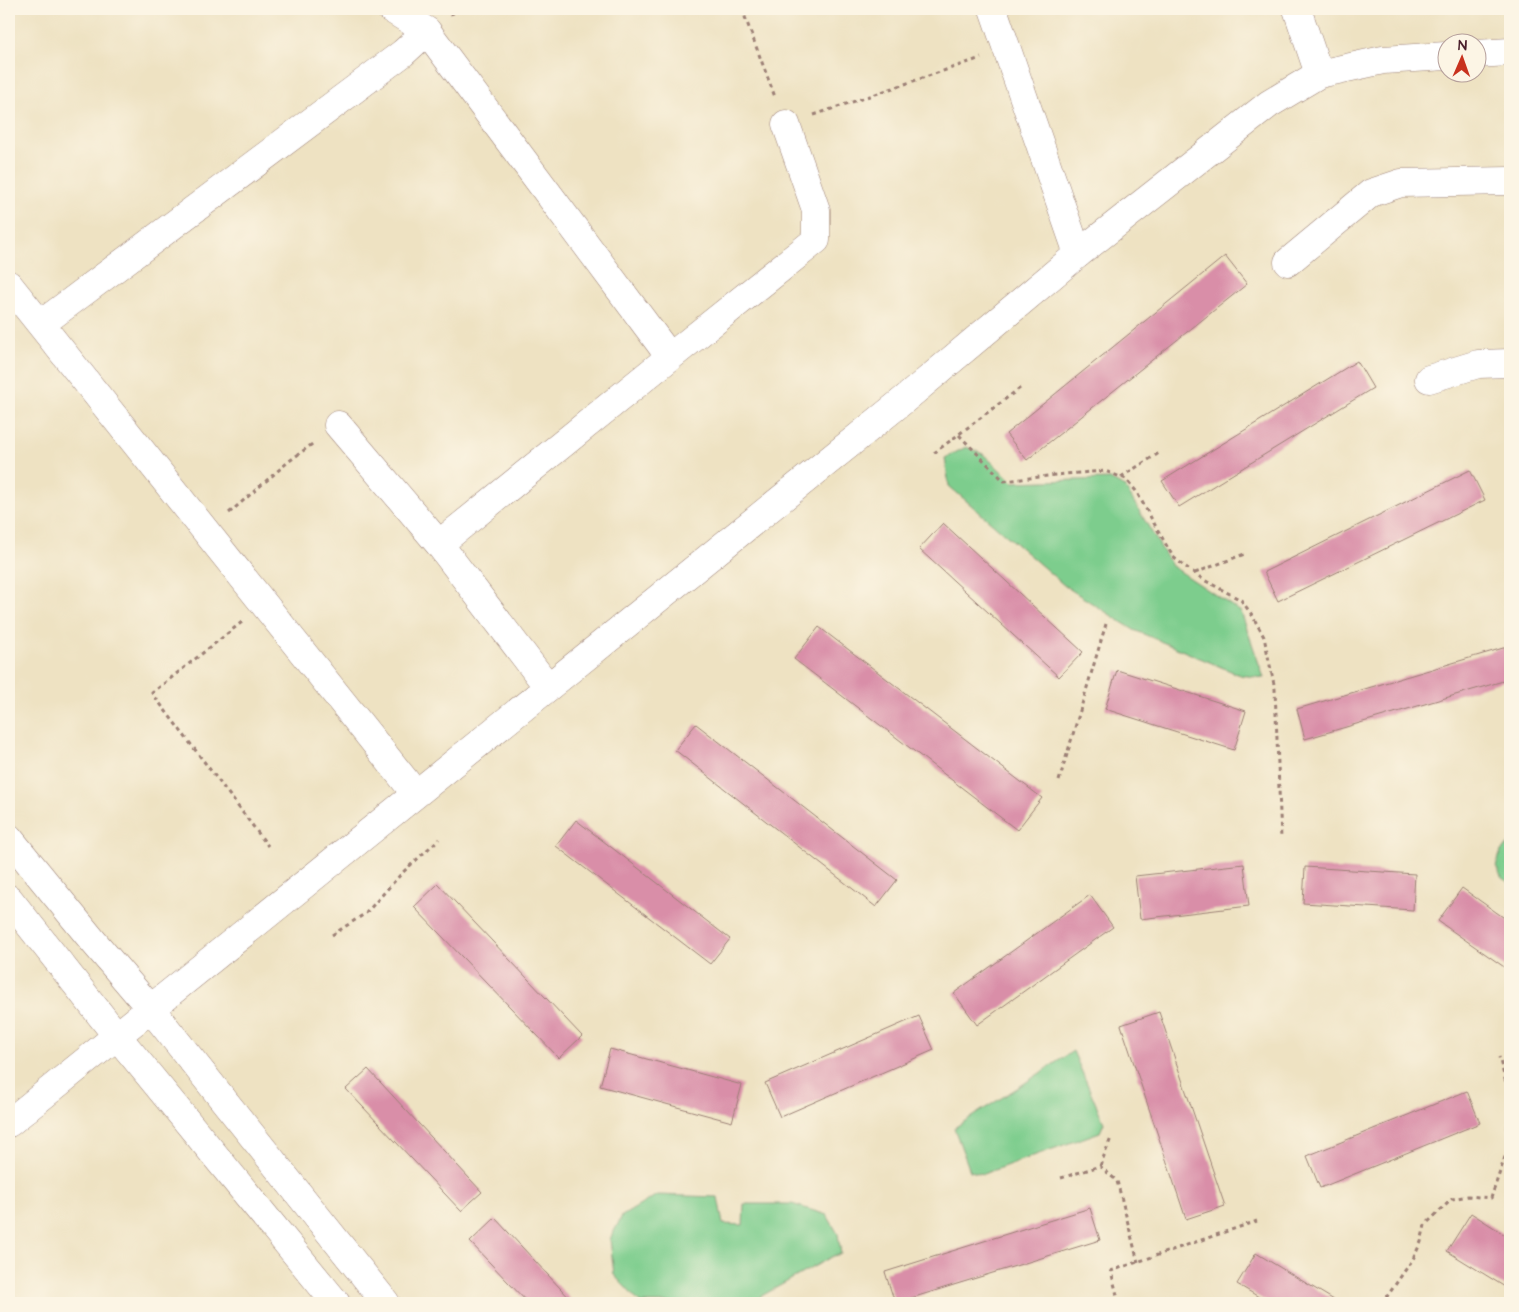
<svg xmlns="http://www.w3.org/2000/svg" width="1519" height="1312" font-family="'Architects Daughter',sans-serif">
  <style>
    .green { fill: #7dcd8d; stroke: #64765c }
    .building { fill: #d98ea8 }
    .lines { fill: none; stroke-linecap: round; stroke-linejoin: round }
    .minor-casing { stroke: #9c8076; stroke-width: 29 }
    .tertiary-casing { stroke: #9c8076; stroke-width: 29 }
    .path { stroke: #9c8076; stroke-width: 3; stroke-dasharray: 4 4; stroke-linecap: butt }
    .minor { stroke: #fff; stroke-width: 28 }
    .tertiary { stroke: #fff; stroke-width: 28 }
  </style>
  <rect width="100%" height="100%" fill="#fcf5e5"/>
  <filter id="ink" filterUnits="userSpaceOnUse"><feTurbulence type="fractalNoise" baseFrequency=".02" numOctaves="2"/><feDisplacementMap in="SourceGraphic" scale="10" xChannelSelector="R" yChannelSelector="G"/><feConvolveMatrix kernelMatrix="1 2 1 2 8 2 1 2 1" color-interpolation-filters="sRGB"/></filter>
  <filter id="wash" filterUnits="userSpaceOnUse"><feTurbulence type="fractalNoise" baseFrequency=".0096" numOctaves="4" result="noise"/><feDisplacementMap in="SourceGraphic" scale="20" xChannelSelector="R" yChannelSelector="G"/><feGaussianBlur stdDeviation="1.12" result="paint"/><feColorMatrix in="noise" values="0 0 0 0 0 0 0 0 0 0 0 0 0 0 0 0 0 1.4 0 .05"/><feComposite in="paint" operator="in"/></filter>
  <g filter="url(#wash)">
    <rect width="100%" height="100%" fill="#eee2c2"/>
    <!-- green -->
    <path class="green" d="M966 447 983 454 1013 482 1110 479 1125 487 1172 566 1241 612 1264 678 1240 675 1134 630 1065 586 949 486 945 458Z
      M1510 843V883L1502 878 1496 867 1501 851Z
      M1073 1051 1104 1123 1100 1132 983 1174 970 1171 954 1128 1022 1085Z
      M657 1195 718 1197 723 1224 743 1225 744 1204H792L827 1215 838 1234 841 1254 833 1256 749 1303H640L614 1275 610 1239 622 1216Z"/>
    <g id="blocks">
      <!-- building -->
      <path class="building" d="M1225 256 1247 284 1027 460 1006 434Z
        M1357 361 1373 388 1179 507 1162 481Z
        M1470 470 1485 500 1278 601 1264 572Z
        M943 523 1083 652 1059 677 919 549Z
        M819 627 1042 798 1017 830 794 659Z
        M1510 646V679L1305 739 1297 709Z
        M1117 670 1246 711 1234 750 1105 709Z
        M696 724 897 880 876 907 675 750Z
        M576 820 730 939 710 964 556 846Z
        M1244 864 1249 906 1140 919 1135 876Z
        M1305 867 1415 874 1413 910 1303 903Z
        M438 884 582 1036 559 1058 414 907Z
        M1462 888 1510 922V971L1438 921Z
        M1090 895 1113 927 977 1025 954 993Z
        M1159 1012 1225 1206 1186 1219 1121 1025Z
        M919 1016 934 1050 780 1117 765 1083Z
        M610 1049 742 1085 732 1122 600 1086Z
        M368 1069 482 1192 461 1211 346 1089Z
        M1467 1091 1480 1123 1320 1188 1307 1156Z
        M1090 1208 1100 1240 895 1303 885 1272Z
        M1471 1213 1510 1238V1290L1447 1251Z
        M495 1218 574 1303H528L470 1242Z
        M1256 1253 1339 1303H1269L1237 1284Z"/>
    </g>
  </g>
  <g filter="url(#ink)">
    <use href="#blocks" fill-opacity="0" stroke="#9c8076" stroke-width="1"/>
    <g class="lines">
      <!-- minor casing -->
      <g class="minor-casing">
        <path id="minor" d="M391 9 427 31 670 357
          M993 9 1078 254
          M1288 262 1371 193 1401 183 1510 181
          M9 285 415 793
          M41 324 403 53 427 31
          M1429 379 1478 364 1510 363
          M338 425 439 544 548 687
          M439 544 670 357 816 240V210L786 124"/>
      </g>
      <!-- tertiary casing -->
      <g class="tertiary-casing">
        <path id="tertiary" d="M1297 9 1319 74
          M1476 54 1510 52
          M9 838 93 941 150 1008 386 1303
          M9 899 117 1036 336 1303
          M9 1123 905 399 1078 254 1269 104 1319 74 1383 60 1446 56"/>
      </g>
      <!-- path -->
      <path class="path" d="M742 9 775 97
        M450 14 466 9
        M814 115 981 58
        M959 435 1004 481 1065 474 1105 471 1126 479 1136 491 1173 557 1183 565 1204 580 1241 600 1252 615 1264 637 1275 689 1281 839
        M934 453 1020 388
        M1121 477 1159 453
        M229 513 288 462 315 442
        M1195 573 1247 553
        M242 622 152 693 268 846
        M1059 781 1106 624
        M332 935 366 913 401 874 439 839
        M1100 1166 1111 1138
        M1061 1178 1100 1166 1117 1181 1138 1262
        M1386 1298 1413 1259 1421 1242 1425 1225 1452 1199 1468 1196 1491 1198 1507 1151 1508 1090 1499 1057
        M1119 1303 1111 1271 1257 1221"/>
      <!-- minor -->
      <use href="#minor" class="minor"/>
      <!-- tertiary -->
      <use href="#tertiary" class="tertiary"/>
    </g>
  </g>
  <!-- margin -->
  <rect width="1519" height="1312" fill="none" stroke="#fcf5e5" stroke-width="30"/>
  <!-- north arrow -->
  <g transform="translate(1462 58) rotate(2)"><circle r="24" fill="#fcf5e5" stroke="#b59f9b"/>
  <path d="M0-4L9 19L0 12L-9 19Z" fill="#c8321e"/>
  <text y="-8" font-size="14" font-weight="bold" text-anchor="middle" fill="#4a1f2b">N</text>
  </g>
</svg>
